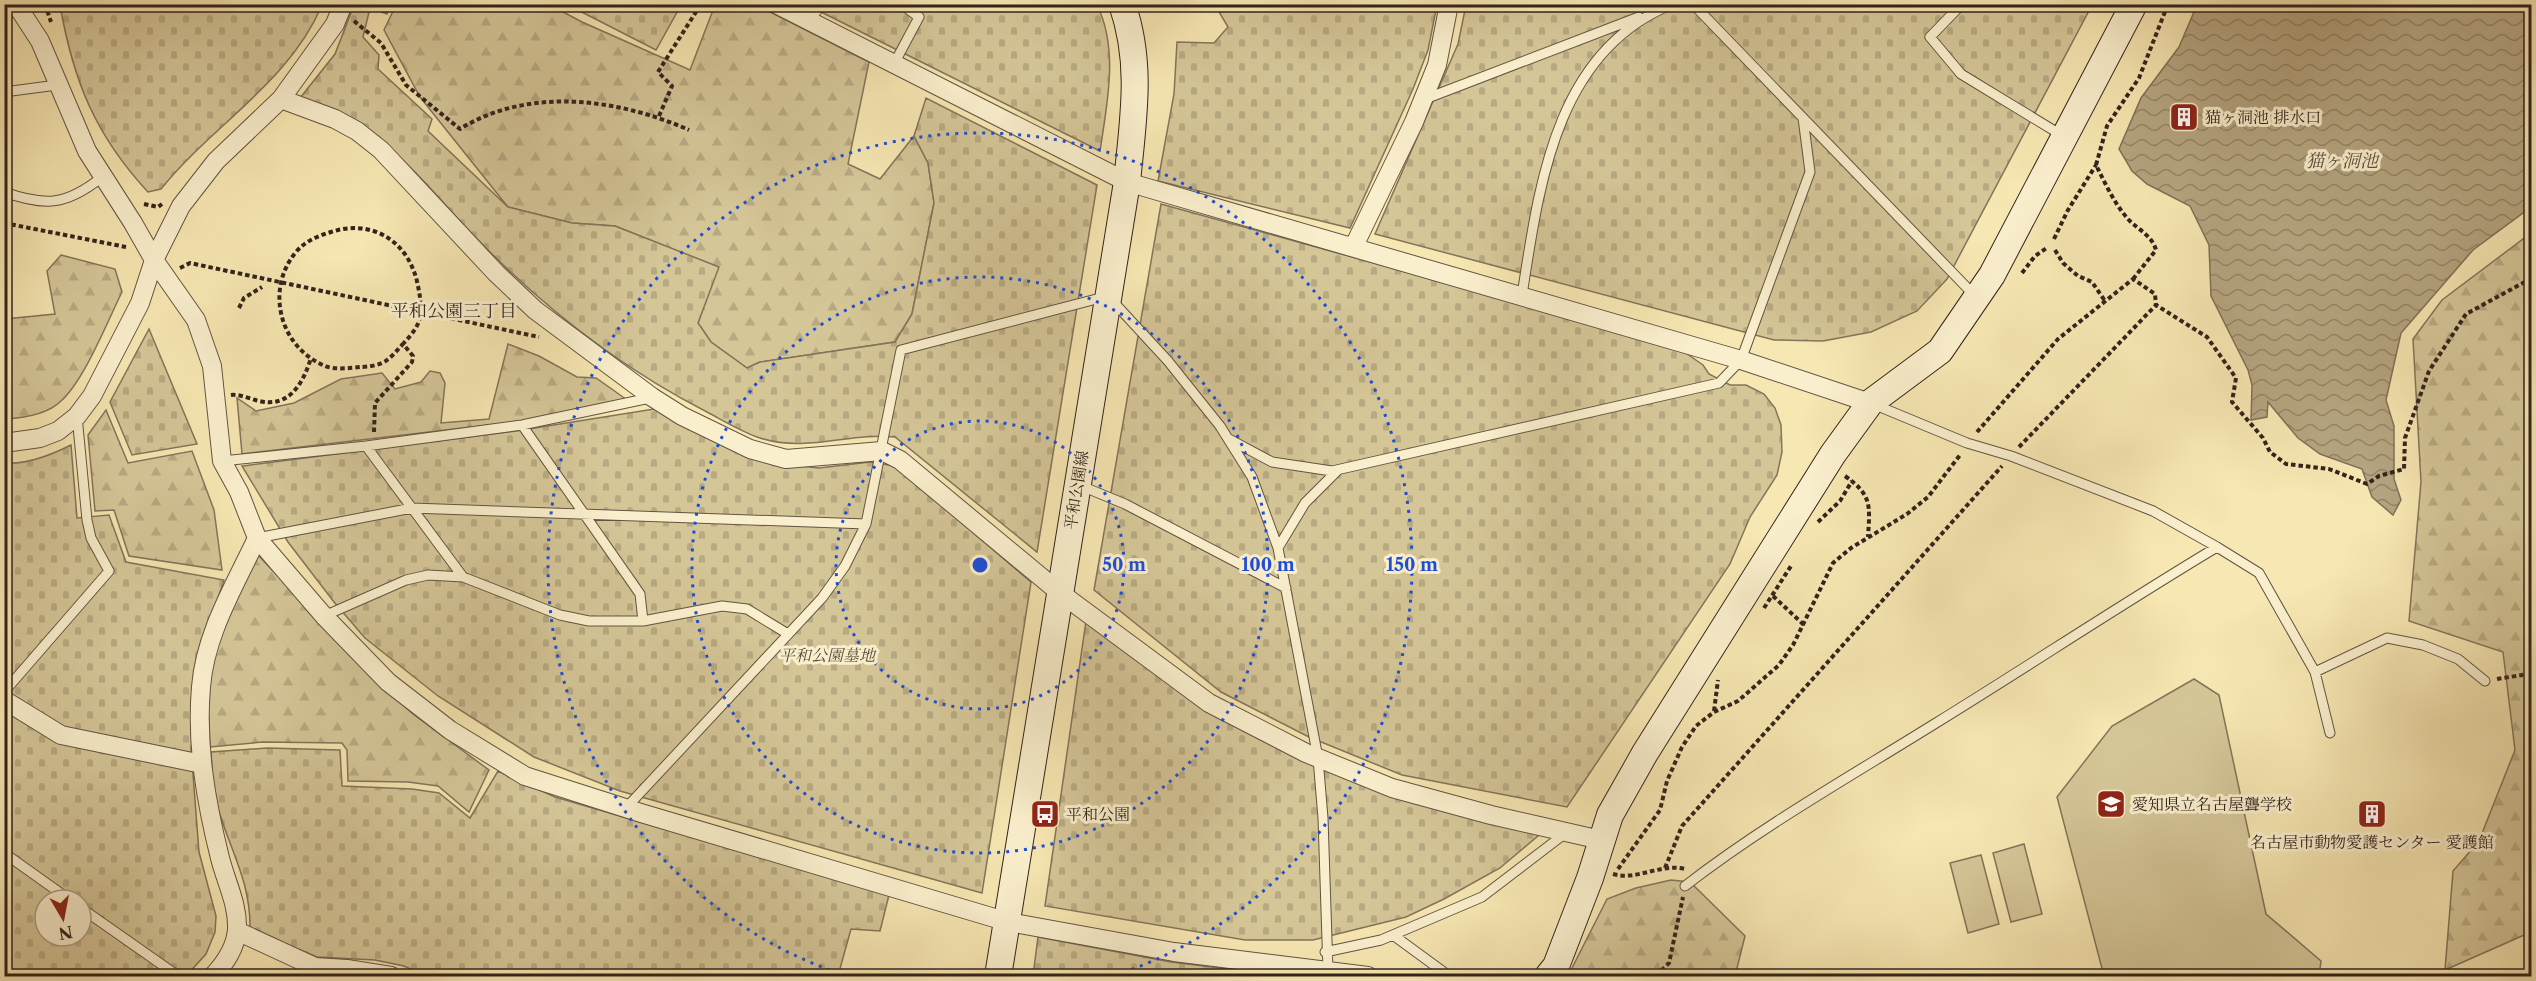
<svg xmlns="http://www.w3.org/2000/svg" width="2536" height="981" font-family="'Libre Caslon Text','Noto Serif JP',serif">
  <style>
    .forest { fill: url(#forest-firs); stroke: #83745a; stroke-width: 1.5 }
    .cemetery { fill: url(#cemetery-stones); stroke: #83745a; stroke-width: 1.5; fill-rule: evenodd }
    .garden { fill: #d5c698; stroke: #83745a; stroke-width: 1.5 }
    .water { fill: url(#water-waves); stroke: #807057; stroke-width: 1.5 }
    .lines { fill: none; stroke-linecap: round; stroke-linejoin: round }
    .lane-casing { stroke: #625442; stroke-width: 11 }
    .street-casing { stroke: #625442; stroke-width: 20 }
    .secondary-casing { stroke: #31231c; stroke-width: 28 }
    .path { stroke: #31231c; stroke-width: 4; stroke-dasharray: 4.5 3; stroke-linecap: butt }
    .lane { stroke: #faefcd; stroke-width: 9 }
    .street { stroke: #faefcd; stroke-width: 18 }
    .secondary { stroke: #faefcd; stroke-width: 26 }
    .ring { fill: none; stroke: #1d4ed8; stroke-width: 3; stroke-dasharray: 3 6 }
    .labels { text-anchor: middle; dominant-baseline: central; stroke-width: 6; stroke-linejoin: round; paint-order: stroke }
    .poi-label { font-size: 16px; fill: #31231c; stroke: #faefcd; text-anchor: start }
    .street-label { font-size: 16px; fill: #31231c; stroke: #faefcd }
    .park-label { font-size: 16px; font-style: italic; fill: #5a4c3b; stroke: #faefcd }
    .water-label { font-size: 18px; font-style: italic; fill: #5f503f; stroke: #faefcd }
    .neighbourhood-label { font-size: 18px; fill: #31231c; stroke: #faefcd }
    .centre { fill: #1d4ed8; stroke: #faefcd; stroke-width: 3 }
    .ring-label { font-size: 18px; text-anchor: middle; font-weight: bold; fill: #1d4ed8; stroke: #faefcd; stroke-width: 6; stroke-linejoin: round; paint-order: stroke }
  </style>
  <defs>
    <pattern id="forest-firs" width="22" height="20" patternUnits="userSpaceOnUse" patternTransform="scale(1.5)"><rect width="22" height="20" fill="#d5c698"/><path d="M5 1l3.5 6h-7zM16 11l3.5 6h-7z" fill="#b7aa82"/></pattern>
    <pattern id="cemetery-stones" width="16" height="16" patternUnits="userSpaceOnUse" patternTransform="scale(1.5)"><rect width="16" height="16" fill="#d5c698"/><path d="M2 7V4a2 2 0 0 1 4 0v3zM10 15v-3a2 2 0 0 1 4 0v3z" fill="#b7aa82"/></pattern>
    <pattern id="water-waves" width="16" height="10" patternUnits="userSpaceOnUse" patternTransform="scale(1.5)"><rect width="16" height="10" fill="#b4a47f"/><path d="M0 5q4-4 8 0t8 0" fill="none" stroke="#938567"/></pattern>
  </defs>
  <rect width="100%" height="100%" fill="#f7e7b2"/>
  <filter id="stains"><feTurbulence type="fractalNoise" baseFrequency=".00333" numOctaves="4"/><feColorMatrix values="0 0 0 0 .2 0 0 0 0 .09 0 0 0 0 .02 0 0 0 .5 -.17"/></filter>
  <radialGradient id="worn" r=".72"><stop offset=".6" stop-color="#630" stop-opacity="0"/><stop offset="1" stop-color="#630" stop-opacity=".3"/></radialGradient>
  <!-- forest -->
  <path class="forest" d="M396 5H550L582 22 690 70 715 5H756L869 62 848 164 880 179 914 136 928 163 934 203 912 314 895 342 760 362 747 368 711 342 698 323 718 267 615 226 572 223 508 207 420 97 384 30Z
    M2531 233V932L2445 970 2453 871 2479 841 2515 750 2503 652 2409 621 2421 482 2413 339 2442 300Z
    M61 255 115 269 122 292C107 322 85 379 61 401 47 415 23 418 5 419V319L55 314 47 271Z
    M508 344 539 356 577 377 596 378 630 402 523 421 242 454 237 398 256 411 294 403 341 379 382 373 395 389 421 382 430 371 440 373 445 383 441 423 489 419Z
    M106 410 128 463 192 451 214 510 222 570 129 556 114 510 95 511 88 435Z
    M258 555 384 688 413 714 489 770 469 812 438 786 408 782 348 781 347 750 342 743 263 742 210 747 207 685 222 628Z
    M1671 880 1690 882 1745 936 1735 976H1568L1607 899 1636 888Z"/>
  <!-- cemetery -->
  <path class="cemetery" d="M60 5V4L322 5C289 83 212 125 161 189L148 192C95 135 73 80 60 5Z
    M354 5H390L387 14 370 8 363 37 379 55 378 69 432 119 428 131 508 207 572 223 615 226 719 267 698 323 711 342 747 368 760 362 895 342 912 314 934 203 928 163 914 136 926 98 1097 185 1037 552 895 437C850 432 808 453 760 438 742 432 724 421 707 412 623 369 548 311 482 244 443 205 409 157 361 128 342 117 320 108 300 98L335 54Z
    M568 5H681L656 50Z
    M807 5H1097C1119 49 1107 104 1100 151Z
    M1215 5H1437L1428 50 1413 89 1350 228 1158 181 1174 94 1177 42 1214 43 1228 27Z
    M1466 5H2092L1947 279 1917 311 1871 332 1823 341 1774 340 1375 234 1458 44Z
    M1161 204 1677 347 1703 365 1709 374 1730 385H1746L1764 394 1775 408 1781 425 1782 452 1777 475 1750 517 1730 564 1567 807 1402 775 1309 737 1221 692 1094 590Z
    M149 329 197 444 132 455 110 402Z
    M654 409 736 452 781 464 819 468 870 462 895 466 1031 582 982 893 620 791 534 757 438 696 365 638 334 602 288 542 242 466 516 431Z
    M71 445 77 518 109 515 126 562 224 580 207 631 191 748 199 852 216 916 215 932 206 954 186 976H5V463C27 465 51 455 71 445ZM45 900H81V936H45Z
    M1086 621 1299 758 1530 829 1539 835 1500 868 1444 899 1406 917 1313 940H1245L1045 906Z
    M267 748 340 750 342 786 412 789 439 793 470 818 498 771 555 797 889 895 880 931 851 929 838 976H426L404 966 375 960 317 957 250 929C251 879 227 845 215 798 211 784 212 767 211 752Z
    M1038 937 1171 962 1269 974 1268 976H1033Z"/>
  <!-- garden -->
  <path class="garden" d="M2194 679 2219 695 2266 914 2321 961 2319 976H2104L2057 797 2112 726Z
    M2024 844 2042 914 2011 922 1993 853Z
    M1981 855 1999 924 1968 933 1950 863Z"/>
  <!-- water -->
  <path class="water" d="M2197 5H2531V207L2473 250 2401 333 2386 400 2394 426V479L2401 500 2393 515 2372 497 2362 469 2320 454 2298 438 2268 402 2267 417 2251 420 2252 385 2248 370 2211 296 2209 245 2190 206 2147 184 2132 171 2119 149 2141 98 2179 47Z"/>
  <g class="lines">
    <!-- lane casing -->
    <g class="lane-casing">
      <path id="lane" d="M1693 4 1975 296
        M1962 4 1930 37 1961 74 2063 136
        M809 21 822 4
        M894 64 919 17 901 4
        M4 92 57 85
        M1425 99 1639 17
        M4 192C46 207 67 205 102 177
        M1522 295C1539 187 1555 50 1673 4
        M1873 404 1967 443 2011 456 2153 511 2217 547
        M522 425 640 594 643 621
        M1229 439 1272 462 1332 471 1719 383 1741 360 1810 172 1803 118
        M366 446 463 577
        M222 461 366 446 522 425 650 398
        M1079 485 1125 504 1286 588
        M257 538 412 508 866 524
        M1278 548 1305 503 1338 470
        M324 616 406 580 428 575 463 577 560 615 589 621H643L722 606 747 609 788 634
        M2315 672 2387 638 2423 645 2458 659 2485 681
        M4 692 109 571 91 538 87 520 77 416
        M626 808 822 598 845 566 866 524 901 350 1108 296 1168 361 1220 426 1252 477 1278 548 1318 758 1323 818 1328 971
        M4 853 70 900
        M1685 886C1764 825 1851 776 1936 723 2030 665 2122 604 2217 547L2259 573 2315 672 2330 733
        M81 908 178 976
        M1393 935 1449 976
        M1325 952 1381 940 1482 897 1567 832"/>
    </g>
    <!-- street casing -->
    <g class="street-casing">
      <path id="street" d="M16 4 40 41 87 151 133 223 154 260 196 320 212 366 222 461 239 492 257 538 324 616 388 682 450 730 525 776 641 813 1008 922 1174 952 1368 976
        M776 4 1127 182 1741 360 1870 403
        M281 99 335 119 357 131 381 150 496 273 535 310 652 397 682 416 750 449 786 459 882 451 900 460 1059 592 1209 703 1306 753 1392 788 1491 815 1601 840
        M1354 246 1414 122 1437 65 1449 4
        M4 443 40 438 58 431 77 416 92 396 140 303 154 260 181 206 216 161 281 99 335 24 343 4
        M4 700 61 735 202 764
        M237 931 315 967 347 969 391 976
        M213 976C225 963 236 948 237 929 238 904 226 882 220 858 206 802 196 745 201 687 205 634 235 585 257 538"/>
    </g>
    <!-- secondary casing -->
    <g class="secondary-casing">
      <path id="secondary" d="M998 976 1127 182C1133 120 1143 64 1122 4
        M1548 976 1556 966 1590 878 1610 815 1645 753 1833 454 1870 403 1940 351 1992 275 2134 4"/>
    </g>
    <!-- path -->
    <path class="path" d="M45 4 51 22
      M354 21 381 43 406 85 460 129C529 86 619 99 689 130
      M659 116 672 86 658 72 701 4
      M144 204 158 207 162 204
      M4 223 126 247
      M2054 239 2068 210 2096 165
      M2055 250 2063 263 2078 276 2092 282 2105 301
      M180 268 190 263 539 337
      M2022 273 2035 256 2048 247
      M2133 279 2156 250C2152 235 2138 230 2128 219 2114 203 2105 183 2096 165L2107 126 2139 78 2168 4
      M239 308 244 298 262 287
      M231 395C240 394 250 399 259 401 290 408 303 383 311 358
      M374 432 375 403 412 362 413 356 403 344C410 336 418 328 420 317 422 307 420 296 418 286 410 243 374 218 331 232 318 236 305 241 296 252 265 289 279 347 325 366 335 370 350 368 361 367 368 367 381 365 387 360 393 356 398 349 403 344
      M1977 432 2058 339 2133 279 2155 294 2156 305 2207 337 2236 378 2232 402 2263 438 2270 452 2286 464 2329 469 2367 484 2379 476 2404 469 2405 438 2429 371 2466 314 2532 278
      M2019 447 2156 305
      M1845 476C1872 495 1870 505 1868 537
      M1818 522 1840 501 1852 481
      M1773 596 1804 625
      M1764 608 1791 566
      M2497 679 2522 675 2532 668
      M1714 711 1718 680
      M1665 868 1682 826 2002 466
      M1618 869 1660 810 1667 781 1682 747 1696 726 1714 712 1738 701 1779 665 1793 645 1833 563 1851 548 1907 514 1928 497 1960 455
      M1613 874C1637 881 1660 863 1685 869
      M1656 976 1669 963 1683 897"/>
    <!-- lane -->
    <use href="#lane" class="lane"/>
    <!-- street -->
    <use href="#street" class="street"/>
    <!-- secondary -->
    <use href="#secondary" class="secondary"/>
  </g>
  <!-- distance rings -->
  <g class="ring">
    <circle cx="980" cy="565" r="144"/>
    <circle cx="980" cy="565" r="288"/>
    <path d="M847 976A432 432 0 1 1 1113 976"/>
  </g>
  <!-- icons -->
  <defs>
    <g id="building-square" transform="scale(1.5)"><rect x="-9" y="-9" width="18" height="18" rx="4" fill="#8f2418" stroke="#faefcd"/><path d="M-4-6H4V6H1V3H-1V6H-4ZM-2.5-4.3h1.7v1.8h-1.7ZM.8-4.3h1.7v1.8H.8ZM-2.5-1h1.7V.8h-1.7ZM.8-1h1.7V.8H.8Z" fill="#fff"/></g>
    <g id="school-square" transform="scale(1.5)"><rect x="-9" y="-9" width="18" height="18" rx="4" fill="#8f2418" stroke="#faefcd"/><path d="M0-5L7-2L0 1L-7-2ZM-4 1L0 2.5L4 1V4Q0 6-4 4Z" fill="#fff"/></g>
    <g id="bus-square" transform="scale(1.5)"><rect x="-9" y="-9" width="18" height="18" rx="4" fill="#8f2418" stroke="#faefcd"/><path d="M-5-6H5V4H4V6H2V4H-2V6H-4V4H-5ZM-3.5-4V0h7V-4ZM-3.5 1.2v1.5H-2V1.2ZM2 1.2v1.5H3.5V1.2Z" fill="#fff"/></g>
  </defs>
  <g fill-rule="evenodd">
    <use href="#building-square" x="2184" y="117"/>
    <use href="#school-square" x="2111" y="804"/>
    <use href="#bus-square" x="1045" y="814"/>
    <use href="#building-square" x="2372" y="814"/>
  </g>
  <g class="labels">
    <!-- poi labels -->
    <g class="poi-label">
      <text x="2205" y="117">猫ヶ洞池 排水口</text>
      <text x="2132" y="804">愛知県立名古屋聾学校</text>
      <text x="1066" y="814">平和公園</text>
      <text x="2372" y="842" text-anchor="middle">名古屋市動物愛護センター 愛護館</text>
    </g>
    <!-- street labels -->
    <g class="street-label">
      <text transform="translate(1076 490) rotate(-81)">平和公園線</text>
    </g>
    <!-- park labels -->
    <g class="park-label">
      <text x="827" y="655">平和公園墓地</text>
    </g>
    <!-- water labels -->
    <g class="water-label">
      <text x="2342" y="161">猫ヶ洞池</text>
    </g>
    <!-- neighbourhood labels -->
    <g class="neighbourhood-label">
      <text x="454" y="311">平和公園三丁目</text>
    </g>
  </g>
  <circle cx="980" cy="565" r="9" class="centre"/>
  <g class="ring-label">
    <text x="1124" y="571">50 m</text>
    <text x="1268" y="571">100 m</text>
    <text x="1412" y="571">150 m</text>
  </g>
  <!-- margin -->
  <rect width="2536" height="981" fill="none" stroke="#f7e7b2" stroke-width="24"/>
  <rect x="6" y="6" width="2524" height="969" fill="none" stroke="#31231c" stroke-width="3"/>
  <rect x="12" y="12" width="2512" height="957" fill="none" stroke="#31231c" stroke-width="1.5"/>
  <!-- north arrow -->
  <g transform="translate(63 918) rotate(170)"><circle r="28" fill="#faefcd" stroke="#aa9d86" stroke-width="1.5"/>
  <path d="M0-4.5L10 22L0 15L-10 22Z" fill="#8f2418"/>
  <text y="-9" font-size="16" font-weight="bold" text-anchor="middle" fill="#31231c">N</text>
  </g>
  <rect width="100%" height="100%" filter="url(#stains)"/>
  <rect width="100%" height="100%" fill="url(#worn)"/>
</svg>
